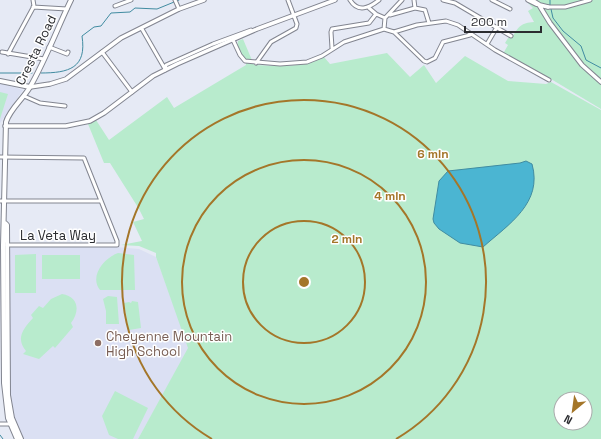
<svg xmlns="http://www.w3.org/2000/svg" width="601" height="439" font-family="'Space Grotesk',sans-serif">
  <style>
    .built { fill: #dbe0f3 }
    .green { fill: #b8ebcd; fill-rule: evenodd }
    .water { fill: #4bb5d2; stroke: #418ca1 }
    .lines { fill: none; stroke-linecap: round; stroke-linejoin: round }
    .stream { stroke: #418ca1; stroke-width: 1 }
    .minor-casing { stroke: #828590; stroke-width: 5 }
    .tertiary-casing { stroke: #828590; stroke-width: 5.5 }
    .secondary-casing { stroke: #828590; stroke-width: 6 }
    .minor { stroke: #fff; stroke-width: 3 }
    .tertiary { stroke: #fff; stroke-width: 3.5 }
    .secondary { stroke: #fff; stroke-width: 4 }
    .ring { fill: none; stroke: #a47629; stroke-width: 2 }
    .education-dot { fill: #8d6e63; stroke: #fff; stroke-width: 1.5 }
    .labels { text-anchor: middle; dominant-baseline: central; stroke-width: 3; stroke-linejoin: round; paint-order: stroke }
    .street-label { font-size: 13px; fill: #2b2c30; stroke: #fff }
    .education-label { font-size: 13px; fill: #785e54; stroke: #fff; text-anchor: start }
    .centre { fill: #a47629; stroke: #fff; stroke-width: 2 }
    .ring-label { font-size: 12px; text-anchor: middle; font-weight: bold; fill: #a47629; stroke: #fff; stroke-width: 3; stroke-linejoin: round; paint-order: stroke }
  </style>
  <rect width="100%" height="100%" fill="#e6eaf5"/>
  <!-- built -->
  <path class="built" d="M0 83 23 90 0 123Z
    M10 247H116L139 249 156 257 189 348 138 439H24L14 416 9 386Z"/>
  <!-- green -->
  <path class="green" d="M529 0H601V109L546 76 500 51 504 52 508 45 505 43 510 35 513 36C519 26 521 23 534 22L528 11 533 8 528 3Z
    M243 39 254 65C277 66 305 68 324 57L330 64 387 53 410 77 424 65 436 83 465 56 508 81 546 84 551 82 601 110V439H138L188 348 156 257V253L139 246 121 245 142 241 133 222 144 219 139 209 110 163H104L88 124 96 120 109 140 167 97 174 108 246 65V60C242 56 236 48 238 41ZM561 399H585V423H561Z
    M0 92 8 94 0 119Z
    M118 253 134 255 135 290H100C89 276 104 258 118 253Z
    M36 254V293H15V255Z
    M42 255H80V279H42Z
    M62 294C79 297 80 311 71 323L73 327 55 348 53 346 39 359 23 354 26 351C15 338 24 328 33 318L31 315 39 306 43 308 51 299Z
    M108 296 117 297 119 324H106V311L103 299Z
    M132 301 138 302 141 328 129 330 124 303 129 302 131 303Z
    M115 391 148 408 133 439H118L109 435 102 416Z"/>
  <!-- water -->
  <path class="water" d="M526 161 532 164C543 203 509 224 483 247L460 243 439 229 434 223 433 219 439 181 448 171 520 163Z"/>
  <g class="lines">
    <!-- stream -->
    <path class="stream" d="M550 0V6
      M551 9 553 18 563 31 581 46 586 60 601 68
      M0 73H32
      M41 73C69 73 87 68 82 36L94 27 101 26 111 13 130 12 135 8 157 9 179 0
      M0 435 3 439"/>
    <!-- minor casing -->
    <g class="minor-casing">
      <path id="minor" d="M175 0 179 9
        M350 0C358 13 369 8 379 0
        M414 0 415 8 425 10 429 23
        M443 0 455 3 511 36
        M492 0 510 9
        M115 6 131 0
        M33 7 67 9
        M548 7H565L590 0
        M369 8 376 14 385 18 402 0
        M390 15 415 8
        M142 29 165 69
        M384 29 385 18
        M394 32 424 61 427 62 435 58 443 42 470 35
        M233 40 240 55 245 61 280 64 307 62 322 56 344 42 384 29 394 32 417 25 446 21 458 25 495 50 549 80
        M487 44 497 27
        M49 47 67 54 68 52
        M332 48 331 32 332 29 369 23 376 14
        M2 52 44 59
        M102 52 132 92
        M8 54 34 6 33 0
        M256 63 271 42 296 28 297 24 288 0
        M165 70 166 65 213 44 251 30
        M24 96 40 103 65 106
        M0 157 84 158 117 241V245H7
        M0 201H101
        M0 424H10"/>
    </g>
    <!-- tertiary casing -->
    <g class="tertiary-casing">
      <path id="tertiary" d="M528 0 536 4 548 7
        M532 0 540 5
        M539 5 550 23 582 65 601 82
        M30 87 50 84 66 79 121 38 179 9 204 0
        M5 126H66L90 121 104 113 153 76 177 64 257 29 335 0"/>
    </g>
    <!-- secondary casing -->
    <g class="secondary-casing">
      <path id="secondary" d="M0 81 30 87
        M5 223 7 225 8 395 12 418 21 439
        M17 439 8 418 4 383 3 245 6 122C10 109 23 99 30 87 46 59 57 29 71 0"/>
    </g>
    <!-- minor -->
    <use href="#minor" class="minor"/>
    <!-- tertiary -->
    <use href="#tertiary" class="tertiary"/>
    <!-- secondary -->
    <use href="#secondary" class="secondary"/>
  </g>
  <!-- distance rings -->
  <g class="ring">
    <circle cx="304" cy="282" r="61"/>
    <circle cx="304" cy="282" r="122"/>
    <path d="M212 439A182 182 0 1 1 396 439"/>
  </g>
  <!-- markers -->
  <circle class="education-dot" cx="98" cy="343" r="4"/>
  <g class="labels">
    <!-- street labels -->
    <g class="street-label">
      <text transform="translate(36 50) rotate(-64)">Cresta Road</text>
      <text x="58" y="235">La Veta Way</text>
    </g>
    <!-- education labels -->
    <g class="education-label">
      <text x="106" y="336">Cheyenne Mountain<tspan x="106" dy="15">High School</tspan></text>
    </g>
  </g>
  <circle cx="304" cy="282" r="6" class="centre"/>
  <g class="ring-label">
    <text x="433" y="158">6 min</text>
    <text x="390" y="200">4 min</text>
    <text x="347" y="243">2 min</text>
  </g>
  <!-- north arrow -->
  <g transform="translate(573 411) rotate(209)"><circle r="19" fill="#ffffff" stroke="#aaabac"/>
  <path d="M0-3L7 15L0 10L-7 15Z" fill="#a47629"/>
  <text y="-6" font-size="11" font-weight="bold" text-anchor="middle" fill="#2b2c30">N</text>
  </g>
  <!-- scale -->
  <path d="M465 26v6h76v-6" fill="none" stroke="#2b2c30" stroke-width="2"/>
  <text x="471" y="26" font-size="12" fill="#2b2c30" stroke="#ffffff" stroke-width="3" paint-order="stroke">200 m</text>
</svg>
